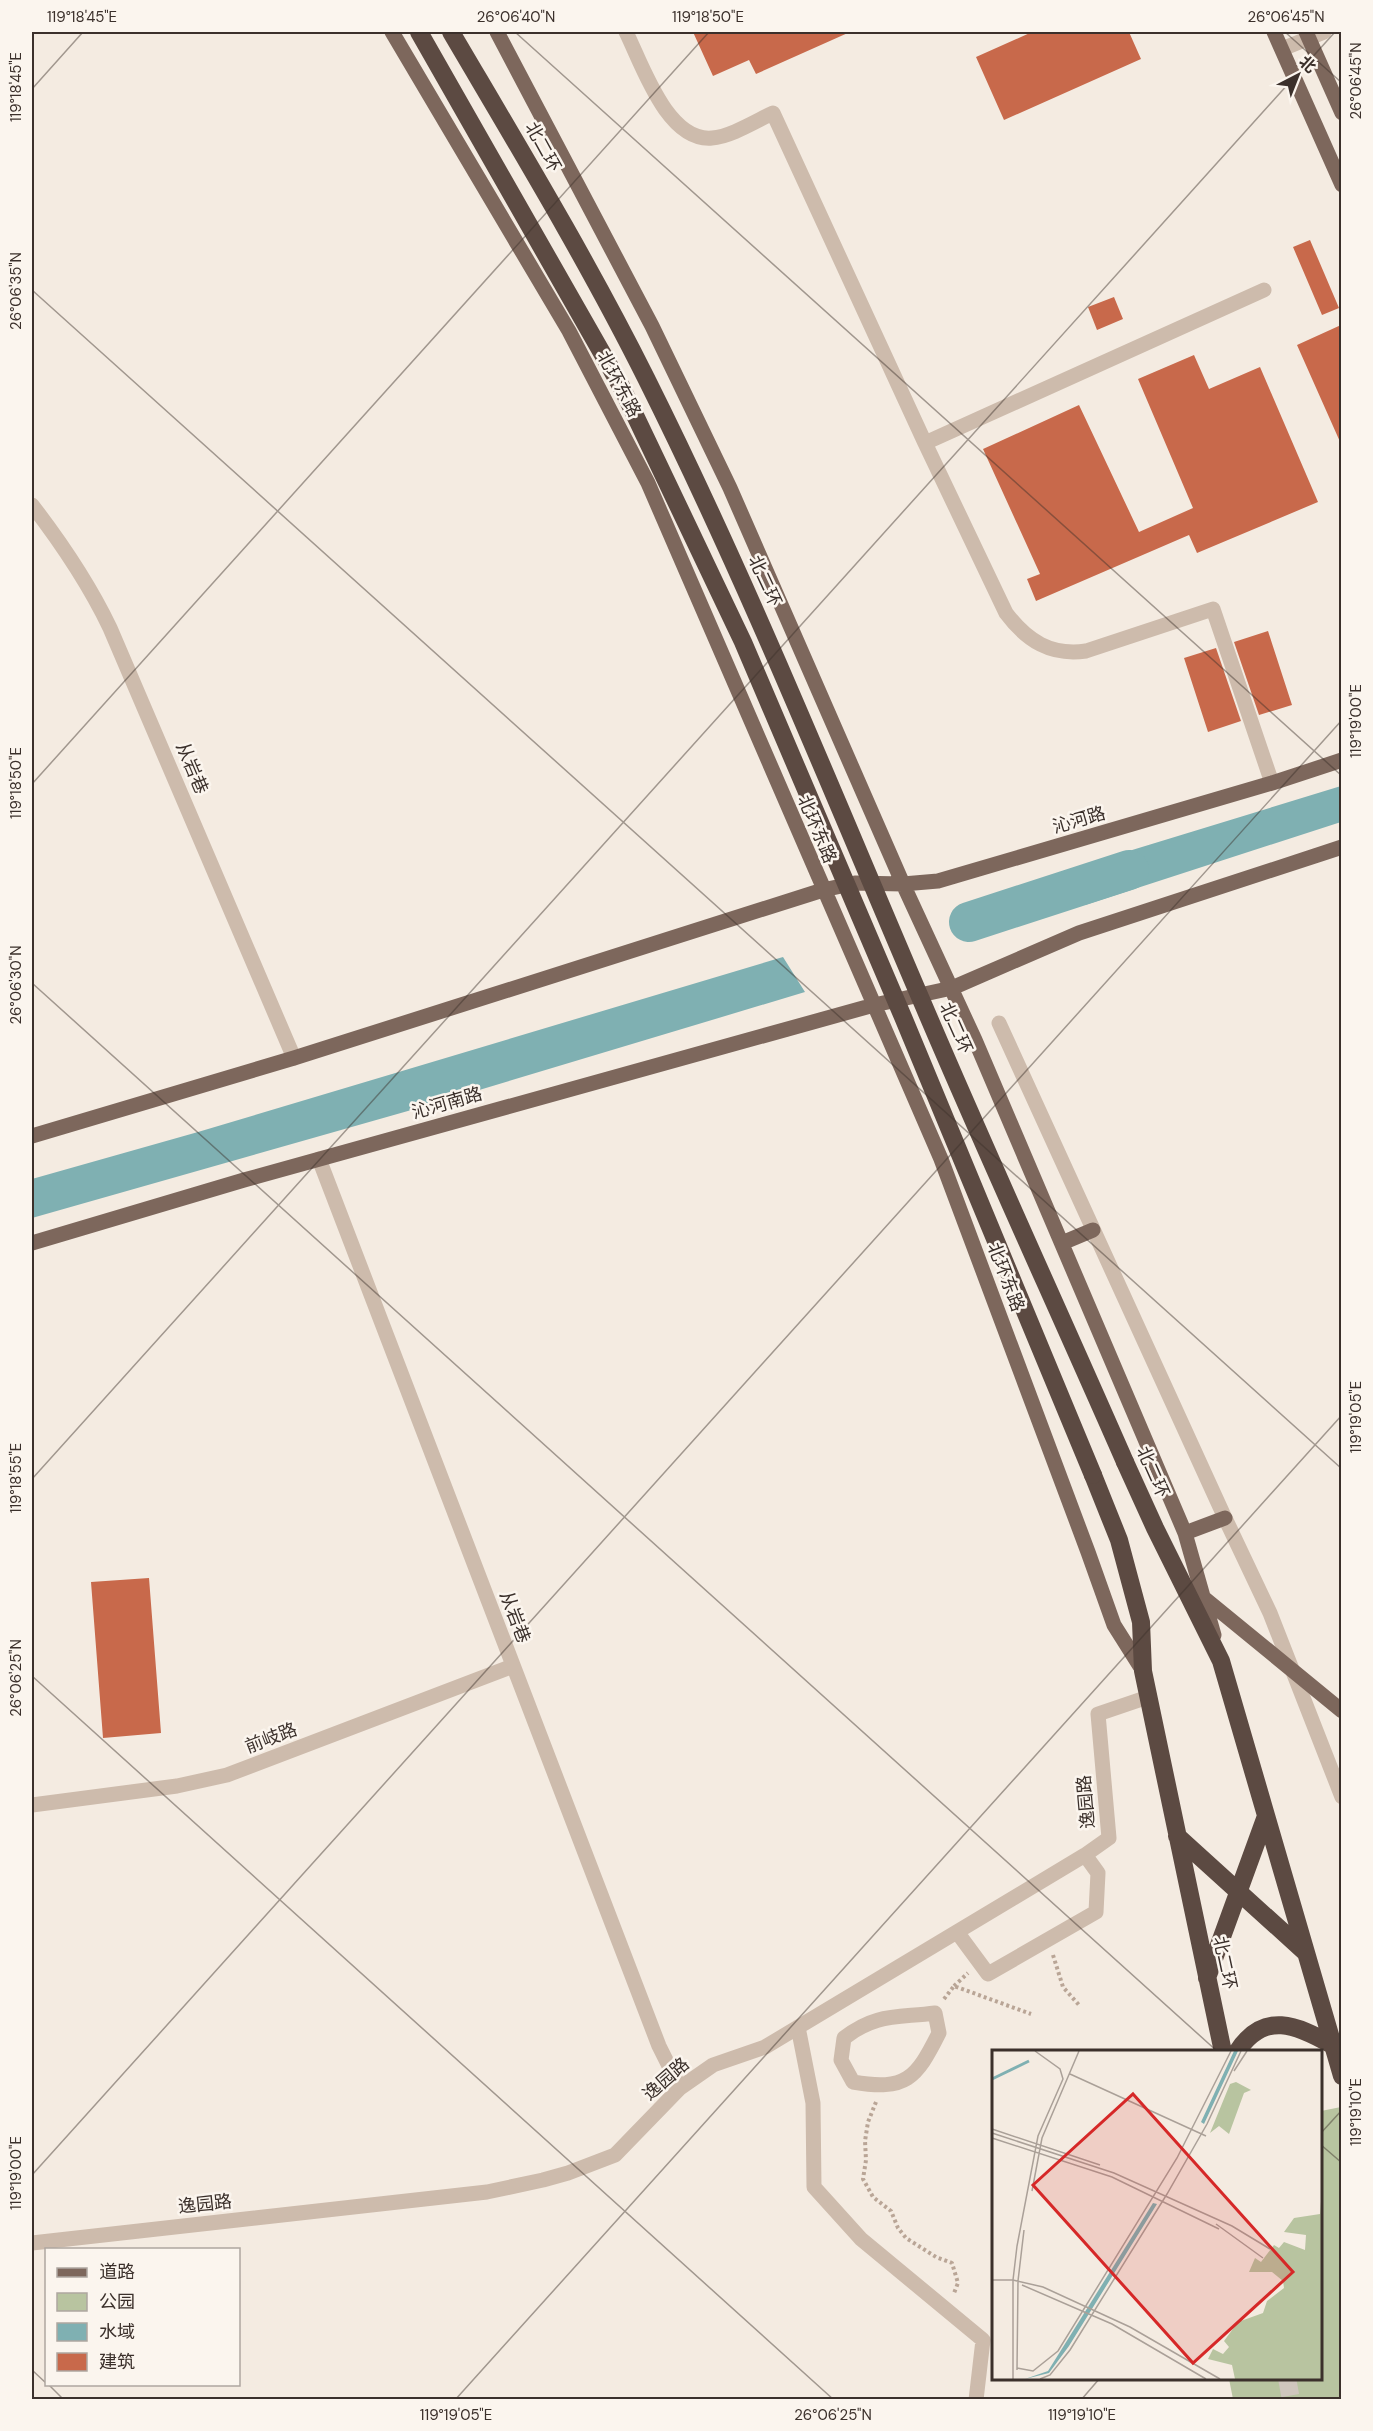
<svg xmlns="http://www.w3.org/2000/svg" width="1373" height="2431" font-family="'DM Sans','Noto Sans SC',sans-serif">
  <style>
    .green { fill: #b8c4a0 }
    .water { fill: #7fb0b2 }
    .lines { fill: none; stroke-linecap: round; stroke-linejoin: round }
    .river { stroke: #7fb0b2; stroke-width: 40 }
    .building { fill: #c8694b }
    .highway-tunnel { stroke: #cfc6bd; stroke-width: 18; stroke-dasharray: 18 9; stroke-linecap: butt }
    .path { stroke: #b9a596; stroke-width: 4; stroke-dasharray: 3 3; stroke-linecap: butt }
    .minor { stroke: #cdbbac; stroke-width: 15 }
    .major { stroke: #7d675c; stroke-width: 15 }
    .highway { stroke: #5c4a42; stroke-width: 18 }
    .highway-bridge { stroke: #5c4a42; stroke-width: 18 }
    .ticks { fill: none; stroke: #3b302b; stroke-width: 1.5; stroke-opacity: 0.45 }
    .labels { text-anchor: middle; dominant-baseline: central; stroke-width: 5; stroke-linejoin: round; paint-order: stroke }
    .street-label { font-size: 18px; fill: #3b302b; stroke: #fbf5ee }
    .inset-river { fill: none; stroke: #7fb0b2; stroke-width: 3 }
    .inset-road { fill: none; stroke: #aaa098; stroke-width: 1.5 }
    .view { fill: #d62828; fill-opacity: 0.15; stroke: #d62828; stroke-width: 3 }
    .inset-edge { fill: none; stroke: #3b302b; stroke-width: 3 }
    .neatline { fill: none; stroke: #3b302b; stroke-width: 2 }
    .ticks-label { font-size: 15px; text-anchor: middle; fill: #3b302b }
  </style>
  <rect width="100%" height="100%" fill="#f4ebe1"/>
  <!-- green -->
  <path class="green" d="M1341 2107V2399H1233L1229 2379 1320 2378 1321 2111Z"/>
  <!-- water -->
  <path class="water" d="M1341 786V822L1085 905 1070 869Z
    M783 957 805 992 436 1103 32 1218V1179L198 1132Z"/>
  <g class="lines">
    <!-- river -->
    <path class="river" d="M969 922 1129 870"/>
  </g>
  <!-- building -->
  <path class="building" d="M693 32H850L756 74 749 60 713 76Z
    M1032 32H1129L1141 59 1004 120 976 57Z
    M1310 240 1339 308 1322 315 1293 247Z
    M1114 297 1123 319 1097 330 1088 307Z
    M1341 325V444L1297 345Z
    M1194 355 1209 389 1260 367 1318 502 1197 553 1189 535 1036 601 1027 579 1040 574 983 449 1079 405 1139 532 1193 508 1138 379Z
    M1268 631 1292 705 1259 715 1234 642Z
    M1216 648 1241 721 1208 732 1184 658Z
    M149 1578 161 1733 103 1738 91 1582Z"/>
  <g class="lines">
    <!-- highway-tunnel -->
    <path class="highway-tunnel" d="M1287 2378 1291 2400"/>
    <!-- path -->
    <path class="path" d="M1053 1955 1063 1987 1079 2005
      M954 1986 968 1973
      M944 1999 954 1986 1031 2014
      M876 2102 868 2122 865 2141 866 2160 863 2179 873 2197 891 2211 898 2228 906 2238 936 2257 952 2263 958 2283 954 2293"/>
    <!-- minor -->
    <path class="minor" d="M626 32C642 64 667 142 712 138 730 137 756 121 773 113L925 443 1264 290
      M1282 49 1324 32
      M925 443 1006 613C1027 641 1051 656 1086 651L1213 609 1272 783
      M32 505C62 544 89 584 110 628L294 1058
      M999 1023 1225 1518 1270 1613 1342 1797
      M319 1159 659 2046 680 2088
      M32 1805 177 1786 227 1775 513 1666
      M957 1932 988 1974 1096 1912 1098 1873 1085 1855
      M935 2013 939 2033C916 2079 906 2091 853 2082L841 2060 844 2038C876 2013 897 2018 935 2013Z
      M798 2027 813 2103 814 2187 861 2239 983 2340 976 2400
      M32 2243 487 2192 543 2180 568 2173 615 2155 680 2088 713 2065 765 2047 1085 1855 1109 1838 1098 1714 1148 1697"/>
    <!-- major -->
    <path class="major" d="M392 32 569 331 648 483 941 1159 1088 1552 1114 1625 1143 1671
      M497 32 652 326 730 488 903 884 975 1040 1185 1533 1214 1635
      M1274 32 1342 185
      M1306 32 1342 113
      M32 1136 294 1058 823 890 855 883 903 884 938 881 1272 783 1342 760
      M32 1243 244 1180 874 1005 952 988 1079 933 1342 847
      M1062 1243 1093 1230
      M1185 1533 1225 1518
      M1204 1598 1342 1711"/>
    <!-- highway -->
    <path class="highway" d="M1125 1462 1155 1528 1221 1661 1342 2076
      M1093 1475 1119 1540 1141 1622 1143 1671 1223 2052
      M1177 1836 1304 1951
      M1207 1978 1266 1816
      M1237 2052C1264 2010 1297 2025 1332 2045"/>
    <!-- highway-bridge -->
    <path class="highway-bridge" d="M419 32 622 388 743 642 903 1017 1093 1475
      M451 32C518 146 587 260 646 378 748 582 833 794 923 1004 988 1157 1058 1309 1125 1462"/>
  </g>
  <!-- ticks -->
  <path class="ticks" d="M515 32 1342 776M1285 32 1342 83M32 89 83 32M32 290 1342 1469M32 784 709 32M32 983 1218 2052M32 1479 1335 32M32 1676 834 2400M1320 2134 1342 2110M1320 2144 1342 2163M32 2175 1342 720M32 2370 46 2383M48 2384 64 2400M455 2400 1342 1415M1081 2400 1100 2378"/>
  <g class="labels">
    <!-- street labels -->
    <g class="street-label">
      <text transform="translate(543 147) rotate(61)">北二环</text>
      <text transform="translate(619 384) rotate(62)">北环东路</text>
      <text transform="translate(765 581) rotate(65)">北二环</text>
      <text transform="translate(192 768) rotate(67)">从岩巷</text>
      <text transform="translate(1079 820) rotate(-16)">沁河路</text>
      <text transform="translate(817 829) rotate(67)">北环东路</text>
      <text transform="translate(956 1028) rotate(66)">北二环</text>
      <text transform="translate(447 1103) rotate(-16)">沁河南路</text>
      <text transform="translate(1006 1277) rotate(69)">北环东路</text>
      <text transform="translate(1153 1472) rotate(66)">北二环</text>
      <text transform="translate(515 1617) rotate(69)">从岩巷</text>
      <text transform="translate(271 1738) rotate(-21)">前岐路</text>
      <text transform="translate(1086 1802) rotate(-95)">逸园路</text>
      <text transform="translate(1225 1963) rotate(78)">北二环</text>
      <text transform="translate(666 2079) rotate(-41)">逸园路</text>
      <text transform="translate(205 2204) rotate(-6)">逸园路</text>
    </g>
  </g>
  <!-- overview -->
  <g transform="translate(992 2050)">
    <rect width="330" height="330" fill="#f4ebe1"/>
    <path d="M244 32 259 40 252 43 237 84 227 76 218 83 238 34ZM330 139V329H243L240 315 216 309 221 299 231 304 237 297 232 291 246 272 271 263 275 251 292 238 291 231 280 222H257L263 208 269 212 282 195 287 198 292 192 313 200 314 185 292 182 302 168 328 164Z" fill="#b8c4a0"/>
    <path d="M242 1H246L212 74 209 72ZM161 153 165 154 77 296 57 323 33 329 56 321Z" fill="#7fb0b2"/>
    <path class="inset-river" d="M0 29 37 11"/>
    <path class="inset-road" d="M242 21 255 1M78 24 214 86M0 79 108 115M0 83 122 123 240 176 278 199M0 88 120 127 227 179M40 141 50 88 87 1M224 174 271 208M0 230H21L51 237 138 277 228 329M30 235 120 274 214 329M25 318 41 321 66 301 185 108 239 1M25 320 26 231 32 180M21 329V230L25 196 46 86 71 29 68 19 43 1M48 329 58 325 78 300 175 144 215 74 249 1"/>
    <path class="view" d="M141 44 301 222 201 313 41 135Z"/>
    <rect width="330" height="330" class="inset-edge"/>
  </g>
  <!-- border -->
  <rect width="1373" height="2431" fill="none" stroke="#fbf5ee" stroke-width="66"/>
  <!-- legend -->
  <rect x="45" y="2248" width="195" height="138" fill="#fbf5ee" stroke="#aea6a0" stroke-width="1.5"/>
  <rect x="57" y="2268" width="30" height="9" fill="#7d675c" stroke="#aea6a0" stroke-width="1.5"/>
  <text x="99" y="2278" font-size="18" fill="#3b302b">道路</text>
  <rect x="57" y="2293" width="30" height="18" fill="#b8c4a0" stroke="#aea6a0" stroke-width="1.5"/>
  <text x="99" y="2308" font-size="18" fill="#3b302b">公园</text>
  <rect x="57" y="2323" width="30" height="18" fill="#7fb0b2" stroke="#aea6a0" stroke-width="1.5"/>
  <text x="99" y="2338" font-size="18" fill="#3b302b">水域</text>
  <rect x="57" y="2353" width="30" height="18" fill="#c8694b" stroke="#aea6a0" stroke-width="1.5"/>
  <text x="99" y="2368" font-size="18" fill="#3b302b">建筑</text>
  <!-- north arrow -->
  <g transform="translate(1298 75) rotate(42)" stroke="#fbf5ee" stroke-width="4.5" paint-order="stroke">
  <path d="M0-4.5L10 22L0 15L-10 22Z" fill="#3b302b"/>
  <text y="-9" font-size="16" font-weight="bold" text-anchor="middle" fill="#3b302b">北</text>
  </g>
  <rect x="33" y="33" width="1307" height="2365" class="neatline"/>
  <g class="ticks-label">
    <text x="82" y="22">119°18'45"E</text>
    <text x="516" y="22">26°06'40"N</text>
    <text x="708" y="22">119°18'50"E</text>
    <text x="1286" y="22">26°06'45"N</text>
    <text transform="translate(1356 81) rotate(-90)" y="5">26°06'45"N</text>
    <text transform="translate(16 87) rotate(-90)" y="5">119°18'45"E</text>
    <text transform="translate(16 291) rotate(-90)" y="5">26°06'35"N</text>
    <text transform="translate(1356 721) rotate(-90)" y="5">119°19'00"E</text>
    <text transform="translate(16 783) rotate(-90)" y="5">119°18'50"E</text>
    <text transform="translate(16 985) rotate(-90)" y="5">26°06'30"N</text>
    <text transform="translate(1356 1417) rotate(-90)" y="5">119°19'05"E</text>
    <text transform="translate(16 1478) rotate(-90)" y="5">119°18'55"E</text>
    <text transform="translate(16 1678) rotate(-90)" y="5">26°06'25"N</text>
    <text transform="translate(1356 2112) rotate(-90)" y="5">119°19'10"E</text>
    <text transform="translate(16 2173) rotate(-90)" y="5">119°19'00"E</text>
    <text x="456" y="2420">119°19'05"E</text>
    <text x="833" y="2420">26°06'25"N</text>
    <text x="1082" y="2420">119°19'10"E</text>
  </g>
</svg>
